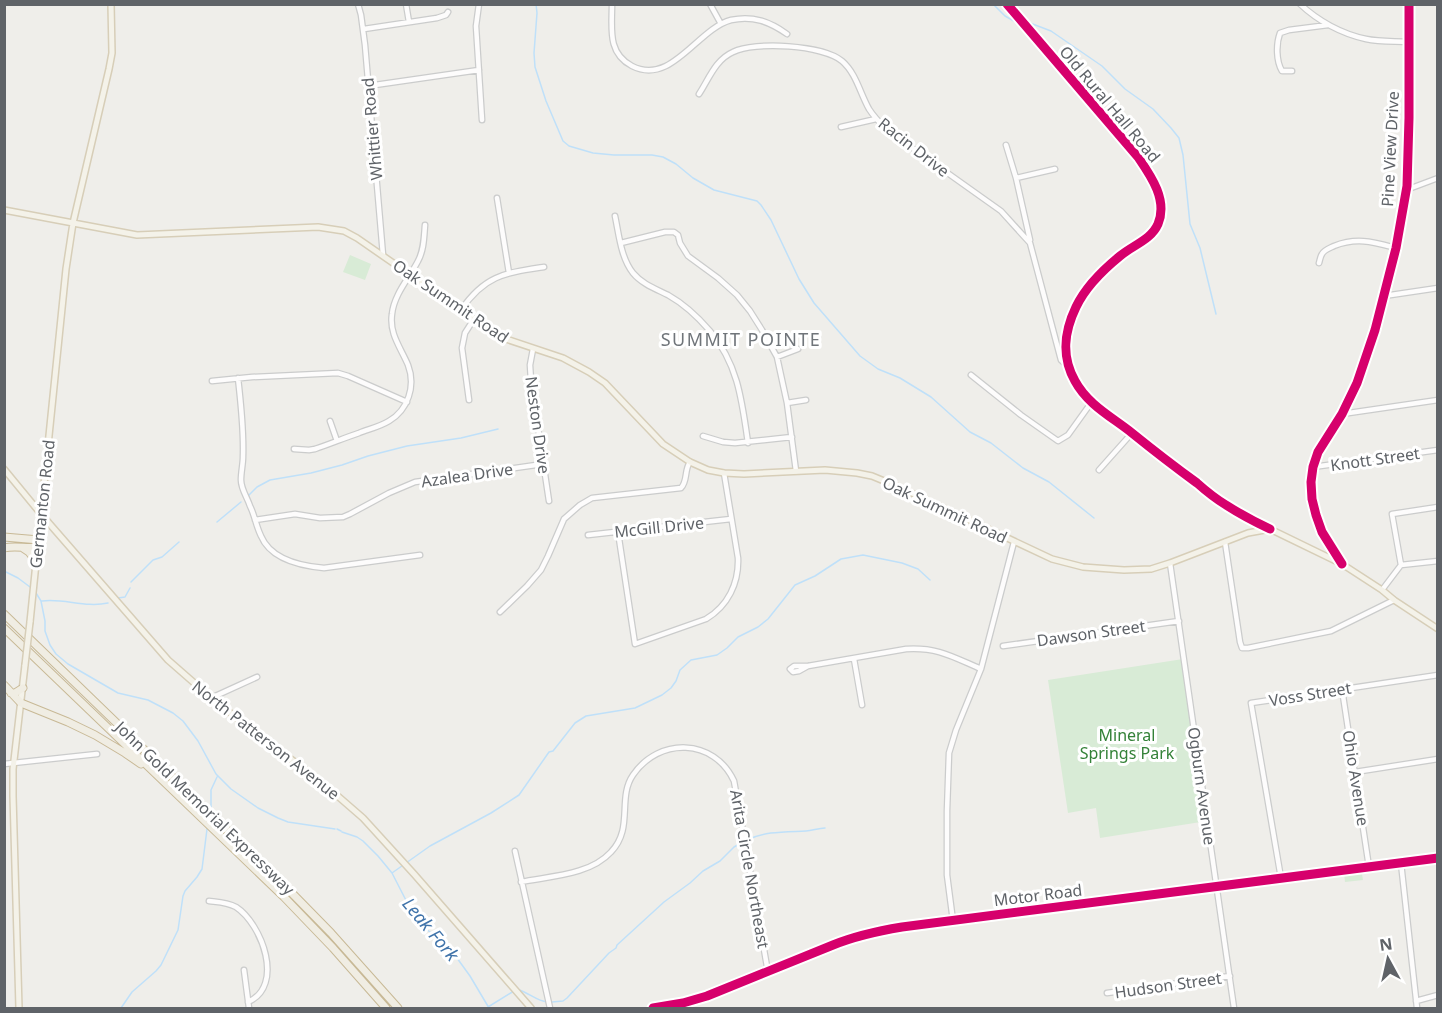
<svg xmlns="http://www.w3.org/2000/svg" width="1442" height="1013" font-family="'Noto Sans',sans-serif">
  <style>
    .green { fill: #d8ebd6 }
    .lines { fill: none; stroke-linecap: round; stroke-linejoin: round }
    .stream { stroke: #bfe0f9; stroke-width: 1.5 }
    .minor-casing { stroke: #cbcccc; stroke-width: 7 }
    .major-casing { stroke: #d7ceb8; stroke-width: 8 }
    .highway-casing { stroke: #c8b996; stroke-width: 9 }
    .minor { stroke: #fdfcfc; stroke-width: 4.5 }
    .major { stroke: #f4f2e9; stroke-width: 5 }
    .highway { stroke: #f0ede3; stroke-width: 7 }
    .major-bridge-casing { stroke: #d7ceb8; stroke-width: 8; stroke-linecap: butt }
    .major-bridge { stroke: #f4f2e9; stroke-width: 5 }
    .cycleway-casing { stroke: #fff; stroke-width: 13 }
    .cycleway { stroke: #d6006c; stroke-width: 9 }
    .labels { text-anchor: middle; dominant-baseline: central; stroke-width: 6; stroke-linejoin: round; paint-order: stroke }
    .street-label { font-size: 16px; fill: #5f6368; stroke: #fff }
    .park-label { font-size: 16px; fill: #348238; stroke: #fff }
    .neighbourhood-label { font-size: 18px; letter-spacing: 1.5px; fill: #70757a; stroke: #fff }
    .water-label { font-size: 18px; font-style: italic; fill: #4174aa; stroke: #fff }
  </style>
  <rect width="100%" height="100%" fill="#efeeea"/>
  <!-- green -->
  <path class="green" d="M350 255 371 264 365 280 343 272Z
    M1183 659 1207 821 1100 838 1096 808 1068 813 1048 680Z
    M1360 862 1363 880 1345 882 1343 864Z"/>
  <g class="lines">
    <!-- stream -->
    <path class="stream" d="M536 4 537 13 534 53 535 67 546 101 563 141 569 146 593 153 614 155H652L663 157 676 164 693 178 714 190 757 201 761 205 771 220 799 279 814 303 860 356 878 369 900 378 931 397 970 432 991 443 1023 468 1049 482 1094 518
      M993 4 1005 16 1021 25
      M1030 23 1051 31 1102 66 1125 89 1153 109 1171 128 1179 138 1183 155 1190 224 1200 248 1216 314
      M248 496 257 487 270 480 311 473 342 465 368 456 407 446 461 438 498 429
      M217 522 241 502
      M4 571 18 578 30 587
      M131 582 153 560 162 557 179 542
      M36 593 41 601 45 621V631L50 645 56 654 68 664 118 693 148 700 173 713 183 721 198 741 216 774 231 789 258 808 278 818 288 822 335 829
      M118 598 125 597 130 588
      M42 601C64 598 85 608 108 603
      M211 810V790L217 777
      M337 829 341 831
      M342 832 357 837 363 841 378 856 392 873 413 914 423 927 444 942 449 947 470 976 489 1008
      M747 840C765 831 786 832 806 831 812 831 818 828 825 828
      M392 873 430 846 491 813 519 795 549 752 553 751 575 723 586 716 635 708 662 695 671 688 676 681 680 670 691 660 717 655 727 648 738 637 758 627 768 619 795 585 815 576 841 559 863 555 902 563 918 569 930 580
      M519 990C529 993 537 1001 547 1002
      M552 1002 563 1001 567 998 609 953 616 948 617 945 664 902 690 883 703 871 720 861 734 847 743 842
      M488 1007 514 991
      M121 1008 132 992 156 971 161 965 178 930 183 896 185 891 197 877 202 869 207 829"/>
    <!-- minor casing -->
    <g class="minor-casing">
      <path id="minor" d="M358 4 361 15 365 45 383 255
        M406 4 409 22
        M479 4 476 26 482 120
        M612 4C612 28 607 53 632 66 672 86 697 29 731 20 753 15 770 22 787 34
        M710 4 721 24
        M1007 4 1138 157C1151 176 1168 200 1158 224 1151 240 1133 245 1120 256 1104 269 1085 288 1076 307 1064 332 1061 356 1075 381 1088 405 1112 417 1132 433 1153 450 1175 467 1197 483 1206 491 1216 499 1226 505 1240 514 1255 522 1270 529
        M1300 4C1318 21 1342 34 1366 39 1380 42 1395 41 1409 42
        M364 29 437 18 446 15 448 12
        M1292 71H1282C1276 61 1276 44 1280 33L1289 30 1328 25
        M368 86 479 70
        M699 94C709 79 715 60 733 52 755 41 823 45 842 61 856 73 860 93 869 109 874 117 880 123 887 130L1001 211 1030 243 1061 360 1069 367
        M841 127 876 119
        M1006 145 1016 178 1030 240
        M1016 178 1055 169
        M1406 190 1438 178
        M497 198 509 273
        M615 216C619 235 621 258 633 273 642 284 656 289 668 295 684 304 698 317 710 331 738 364 742 401 748 443
        M621 243 665 232H674L678 235 680 243 688 256 718 278 737 295 750 311 762 330 777 357 787 403 796 471
        M1319 263C1320 260 1320 257 1322 254 1324 250 1330 248 1334 246 1357 237 1373 242 1396 248
        M1384 296 1438 288
        M461 310C485 275 505 273 544 267
        M533 349 530 365 531 381 549 501
        M777 357 798 349
        M971 375 1021 415 1058 441 1068 435 1091 403
        M238 378C241 404 244 430 243 457 243 464 241 472 241 480 241 489 247 497 250 506 255 516 256 526 261 536 271 560 301 566 324 568L420 555
        M212 381 252 377 338 373 348 376 407 402
        M469 400 462 348 465 333 474 319
        M787 403 806 400
        M1342 414 1438 400
        M330 421 337 441
        M703 436 723 442 735 443 792 437
        M294 449 309 450 315 449C330 444 344 438 359 433 369 429 379 427 389 421 408 410 416 386 408 365 401 348 389 334 392 314 394 294 410 277 418 261 424 250 424 237 425 225
        M1313 467 1438 450
        M1099 470 1132 433
        M255 520 295 514 320 518 343 517 350 514 389 493 415 482 543 464
        M618 532 635 644 706 619C728 606 739 583 738 558L724 473
        M588 535 731 519
        M1225 542 1240 642 1242 648H1248L1331 631 1394 600
        M1340 562 1322 532 1316 515 1312 499 1311 482 1313 467 1318 452 1342 414 1357 383 1375 330 1396 248 1407 186 1409 118V4
        M1170 563 1234 1008
        M1401 565 1392 514 1438 507
        M1382 590 1401 565 1438 561
        M500 612 527 586 541 570 548 556 564 519 580 505 592 498 681 488C688 481 684 470 690 462
        M1003 646 1179 621
        M854 659 862 705
        M808 666 799 671 793 672 790 669 794 666H808L906 649C938 647 953 657 981 669
        M1342 689 1369 867
        M211 698 257 677
        M4 764 97 754
        M1355 772 1438 759
        M515 851 550 1008
        M1401 863 1417 1008
        M1281 878 1251 703 1438 675
        M521 882C551 876 590 875 611 852 634 828 617 798 633 775 659 737 714 738 734 781L768 972
        M209 901C218 902 227 902 236 907 262 924 285 986 248 1002
        M953 921 947 875V811L949 753 956 730 981 669 1014 542
        M244 970 249 1008
        M1107 993 1230 976
        M1416 1001 1438 995
        M653 1008 683 1003 707 996 833 945C855 936 878 931 902 927L1438 858"/>
    </g>
    <!-- major casing -->
    <g class="major-casing">
      <path id="major" d="M4 210 137 235 318 227 344 231 357 238 474 319 503 338 563 358 589 372 605 383 663 444 690 462 708 470 724 473 744 474 825 470 857 473 872 476 901 488 1052 559 1083 567 1124 570 1151 569 1170 563 1248 533 1270 529 1342 564 1382 590 1394 600 1438 629
        M4 469 41 514 168 660 216 702 325 785 363 818 414 874 531 1008
        M30 622 66 269 73 223 109 69 112 53 111 4
        M19 1008 13 796V769L25 665"/>
    </g>
    <!-- highway casing -->
    <g class="highway-casing">
      <path id="highway" d="M4 537 39 540
        M4 548C16 545 26 549 38 547
        M23 548 29 552 36 561
        M4 614 284 885 331 933 398 1008
        M4 628 284 897 333 948 386 1008
        M4 685 21 703 68 722 95 735 125 753 141 764
        M11 693H15L23 688"/>
    </g>
    <!-- minor -->
    <use href="#minor" class="minor"/>
    <!-- major -->
    <use href="#major" class="major"/>
    <!-- highway -->
    <use href="#highway" class="highway"/>
    <!-- major-bridge casing -->
    <g class="major-bridge-casing">
      <path id="major-bridge" d="M25 665 30 622"/>
    </g>
    <!-- major-bridge -->
    <use href="#major-bridge" class="major-bridge"/>
    <!-- cycleway casing -->
    <g class="cycleway-casing">
      <path id="cycleway" d="M1007 4 1138 157C1151 176 1168 200 1158 224 1151 240 1133 245 1120 256 1104 269 1085 288 1076 307 1064 332 1061 356 1075 381 1088 405 1112 417 1132 433 1153 450 1175 467 1197 483 1206 491 1216 499 1226 505 1240 514 1255 522 1270 529
        M1342 564 1322 532 1316 515 1312 499 1311 482 1313 467 1318 452 1342 414 1357 383 1375 330 1396 248 1407 186 1409 118V4
        M653 1008 683 1003 707 996 833 945C855 936 878 931 902 927L1438 858"/>
    </g>
    <!-- cycleway -->
    <use href="#cycleway" class="cycleway"/>
  </g>
  <g class="labels">
    <!-- street labels -->
    <g class="street-label">
      <text transform="translate(1110 104) rotate(50)">Old Rural Hall Road</text>
      <text transform="translate(372 129) rotate(-95)">Whittier Road</text>
      <text transform="translate(914 147) rotate(38)">Racin Drive</text>
      <text transform="translate(1390 149) rotate(-87)">Pine View Drive</text>
      <text transform="translate(451 301) rotate(34)">Oak Summit Road</text>
      <text transform="translate(538 425) rotate(82)">Neston Drive</text>
      <text transform="translate(1375 459) rotate(-8)">Knott Street</text>
      <text transform="translate(467 475) rotate(-8)">Azalea Drive</text>
      <text transform="translate(42 504) rotate(-84)">Germanton Road</text>
      <text transform="translate(945 510) rotate(25)">Oak Summit Road</text>
      <text transform="translate(659 527) rotate(-6)">McGill Drive</text>
      <text transform="translate(1091 633) rotate(-8)">Dawson Street</text>
      <text transform="translate(1310 694) rotate(-9)">Voss Street</text>
      <text transform="translate(266 740) rotate(38)">North Patterson Avenue</text>
      <text transform="translate(1356 778) rotate(81)">Ohio Avenue</text>
      <text transform="translate(1202 786) rotate(82)">Ogburn Avenue</text>
      <text transform="translate(205 808) rotate(44)">John Gold Memorial Expressway</text>
      <text transform="translate(750 869) rotate(80)">Arita Circle Northeast</text>
      <text transform="translate(1038 895) rotate(-7)">Motor Road</text>
      <text transform="translate(1168 985) rotate(-8)">Hudson Street</text>
    </g>
    <!-- park labels -->
    <g class="park-label">
      <text x="1127" y="735">Mineral<tspan x="1127" dy="18">Springs Park</tspan></text>
    </g>
    <!-- neighbourhood labels -->
    <g class="neighbourhood-label">
      <text x="741" y="339">SUMMIT POINTE</text>
    </g>
    <!-- water labels -->
    <g class="water-label">
      <text transform="translate(431 929) rotate(50)">Leak Fork</text>
    </g>
  </g>
  <!-- border -->
  <rect width="1442" height="1013" fill="none" stroke="#5f6368" stroke-width="12"/>
  <!-- north arrow -->
  <g transform="translate(1388 959) rotate(352)" stroke="#ffffff" stroke-width="4.5" paint-order="stroke">
  <path d="M0-4.5L10 22L0 15L-10 22Z" fill="#5f6368"/>
  <text y="-9" font-size="16" font-weight="bold" text-anchor="middle" fill="#5f6368">N</text>
  </g>
</svg>
